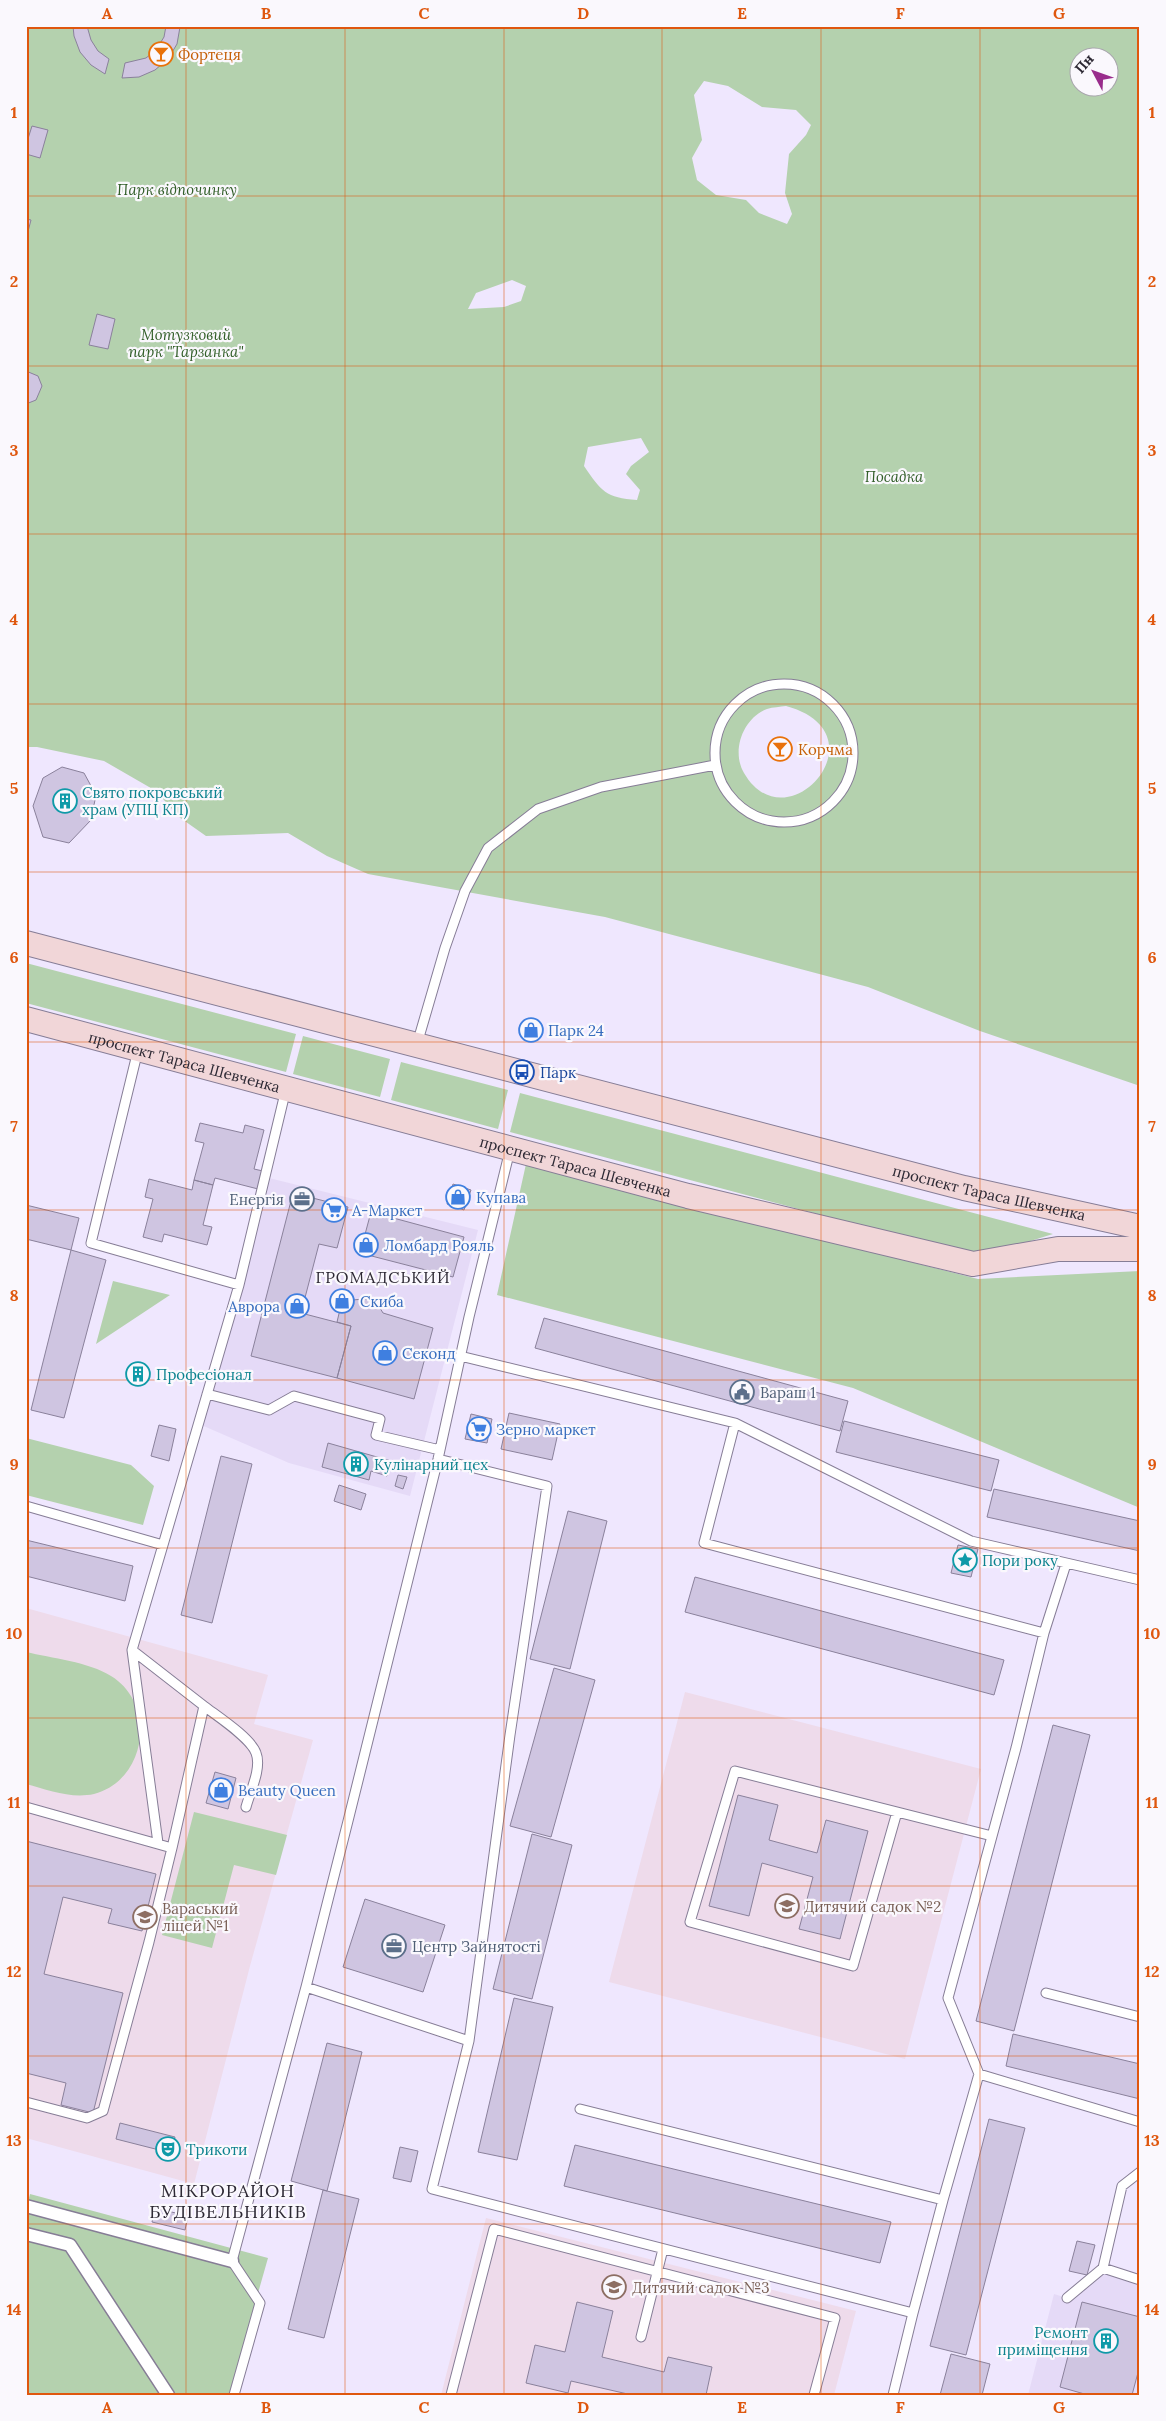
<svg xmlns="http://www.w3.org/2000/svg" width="1166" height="2421" font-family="Lora,serif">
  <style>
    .built { fill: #e5daf7 }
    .education { fill: #eedbeb }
    .green { fill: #b4d1ae; fill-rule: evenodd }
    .building { fill: #cfc5e1; stroke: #8a819b }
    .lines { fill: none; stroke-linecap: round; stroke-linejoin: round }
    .service-casing { stroke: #867d96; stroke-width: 11 }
    .pedestrian-casing { stroke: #867d96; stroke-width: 15 }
    .secondary-casing { stroke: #867d96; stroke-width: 26 }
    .service { stroke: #fff; stroke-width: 9 }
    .pedestrian { stroke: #fff; stroke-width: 12 }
    .secondary { stroke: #f1d6d8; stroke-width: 24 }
    .grid { fill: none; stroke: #df570e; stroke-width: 1; stroke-opacity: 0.55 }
    .labels { text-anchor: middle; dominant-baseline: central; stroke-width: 4.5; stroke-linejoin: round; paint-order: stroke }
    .food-label { font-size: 15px; fill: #c56008; stroke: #faf8fd; text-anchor: start }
    .park-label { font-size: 15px; font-style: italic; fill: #315e28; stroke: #faf8fd }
    .culture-label { font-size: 15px; fill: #0d838f; stroke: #faf8fd; text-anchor: start }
    .shop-label { font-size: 15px; fill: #366cbe; stroke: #faf8fd; text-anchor: start }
    .street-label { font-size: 15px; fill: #2d2934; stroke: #faf8fd }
    .transit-label { font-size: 15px; fill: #164399; stroke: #faf8fd; text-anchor: start }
    .service-label { font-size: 15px; fill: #4e5e75; stroke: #faf8fd; text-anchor: start }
    .education-label { font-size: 15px; fill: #785e54; stroke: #faf8fd; text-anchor: start }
    .neighbourhood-label { font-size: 16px; letter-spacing: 1px; fill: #2d2934; stroke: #faf8fd }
    .quarter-label { font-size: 18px; letter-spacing: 1px; fill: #2d2934; stroke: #faf8fd }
    .neatline { fill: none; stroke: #df570e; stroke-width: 2 }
    .grid-label { font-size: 16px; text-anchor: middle; font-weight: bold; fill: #df570e }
  </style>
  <rect width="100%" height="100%" fill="#efe7fe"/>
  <!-- built -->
  <path class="built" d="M265 1177 478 1230 410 1496 289 1463 199 1424Z
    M1103 2268 1140 2280V2395H1028L1054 2294 1067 2298Z"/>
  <!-- education -->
  <path class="education" d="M26 1608 268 1675 254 1724 313 1740 250 1966 194 2184 26 2138Z
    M685 1692 981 1769 905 2059 609 1982Z
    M486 2218 856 2311 834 2395H441Z"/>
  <!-- green -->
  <path class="green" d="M26 26H1140V1086L980 1031 868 987 605 917 368 874 327 856 288 833 206 836 179 817 156 791 104 761 37 747H26ZM1078 58H1108V88H1078ZM704 81 728 86 762 107 796 110 811 125 806 135 789 154 785 193 792 214 787 224 759 213 746 200 716 195 697 180 692 158 702 140 694 95ZM512 280 526 286 521 301 504 307 468 309 476 293ZM641 438 649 452 631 466 626 474 640 490 637 500C606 498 601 491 584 466L588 447ZM786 706C886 733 787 847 744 773 731 751 743 718 767 709 773 707 780 707 786 706Z
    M26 963 296 1034 286 1072 26 1003Z
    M303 1036 390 1059 380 1097 293 1074Z
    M401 1062 508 1090 498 1129 391 1100Z
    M520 1093 1053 1234C1018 1245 993 1254 956 1251L510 1132Z
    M526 1164 978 1279 1140 1271V1508L853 1388 497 1295Z
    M113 1281 170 1295 96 1344Z
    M26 1438 131 1465 154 1486 143 1525 26 1495Z
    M26 1652C51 1658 89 1662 111 1676 157 1704 147 1780 94 1794 71 1799 48 1790 26 1784Z
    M194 1812 287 1835 276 1875 234 1865 212 1948 162 1935Z
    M30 2194 268 2258 229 2395H26V2210Z"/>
  <!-- building -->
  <path class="building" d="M73 26H87L91 40 98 51 109 59 105 74 91 65 80 52 74 36Z
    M166 26 180 27 177 44 168 59 155 70 139 77 122 78 125 63 146 58 156 50 164 37Z
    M32 126 48 130 40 158 26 154V145Z
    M26 219 31 220 26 239Z
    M97 314 115 319 108 349 89 345Z
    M26 371 38 376 42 386 36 400 26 404Z
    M62 767 84 773 96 795 91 820 69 843 43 837 33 806 43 778Z
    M526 1021 541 1026 536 1039 522 1035Z
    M200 1123 243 1133 245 1125 264 1130 254 1169 263 1171 258 1189 215 1178 213 1185 194 1180 204 1143 195 1141Z
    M149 1179 192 1190 194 1180 213 1185 203 1225 212 1227 207 1245 164 1234 162 1242 143 1237 153 1199 145 1197Z
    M453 1184 471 1190 464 1210 447 1204Z
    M293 1193 348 1207 337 1248 319 1244 301 1313 351 1326 337 1378 251 1356Z
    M26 1205 79 1218 71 1250 26 1239Z
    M371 1212 464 1237 453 1277 360 1253Z
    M71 1250 106 1260 64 1418 31 1410Z
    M374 1298 383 1313 433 1328 414 1399 337 1378 351 1326 337 1322 342 1301Z
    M544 1318 848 1401 840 1431 535 1348Z
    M138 1364 147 1372 138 1383 129 1375Z
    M509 1413 560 1424 552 1460 501 1449Z
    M471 1414 492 1419 487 1443 465 1439Z
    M844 1421 999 1460 991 1491 836 1452Z
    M159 1425 176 1429 169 1461 151 1456Z
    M328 1443 391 1461 387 1476 371 1471 369 1480 322 1467Z
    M221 1456 252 1464 212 1623 181 1615Z
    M398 1475 407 1477 403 1489 395 1486Z
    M339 1485 366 1494 361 1510 334 1501Z
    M994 1489 1140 1521V1551L987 1517Z
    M568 1511 607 1521 570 1669 530 1659Z
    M26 1540 133 1566 125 1601 26 1576Z
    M958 1545 978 1549 971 1577 951 1573Z
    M695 1577 1004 1660 994 1695 685 1612Z
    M554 1668 595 1680 551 1837 510 1826Z
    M1053 1725 1090 1735 1014 2031 976 2021Z
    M215 1772 236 1778 228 1809 206 1803Z
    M738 1795 778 1805 769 1840 817 1853 826 1820 868 1831 840 1939 799 1929 813 1877 762 1863 749 1916 709 1906Z
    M532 1834 572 1845 532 1999 493 1989Z
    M26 1841 156 1874 142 1931 108 1923 112 1909 63 1897 44 1974 123 1993 93 2113 61 2105 66 2083 26 2073Z
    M365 1899 445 1925 423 1992 343 1967Z
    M514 1998 553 2007 517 2160 478 2152Z
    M1013 2034 1140 2064V2099L1006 2066Z
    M327 2043 362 2052 327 2191 291 2181Z
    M989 2119 1025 2128 966 2355 930 2346Z
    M120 2123 175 2137 171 2153 116 2139Z
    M575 2145 891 2222 880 2263 564 2186Z
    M400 2147 418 2151 411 2182 393 2178Z
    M323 2190 359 2199 324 2338 288 2329Z
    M155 2208 188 2216 185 2230 152 2222Z
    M1077 2241 1095 2245 1087 2275 1069 2271Z
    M577 2302 613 2311 602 2357 664 2372 668 2357 712 2367 706 2395H632L571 2381 568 2393 526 2383 535 2345 565 2352Z
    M1082 2302 1140 2317V2365L1132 2395H1088L1060 2387Z
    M951 2354 990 2364 982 2395H940Z"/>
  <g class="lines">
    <!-- service casing -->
    <g class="service-casing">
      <path id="service" d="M715 753a69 69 0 1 1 138 0a69 69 0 1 1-138 0Z
        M417 1044 445 948 465 891 488 848 538 809 601 787 715 765
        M138 1050 91 1243 239 1285
        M460 1356 735 1423 971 1541 1140 1580
        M207 1394 269 1410 294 1396 380 1419 376 1435 440 1450
        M735 1423 704 1543 1044 1633
        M438 1459 547 1486 510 1735 469 2041 432 2189 913 2313 943 2200 580 2109
        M26 1506 163 1545 239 1285 286 1089
        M132 1650 204 1706 172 1848
        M204 1706C217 1716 251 1738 256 1753 262 1768 250 1792 246 1807
        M26 1807 172 1848 149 1942 103 2111 87 2118 26 2102
        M897 1812 853 1966 690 1922 735 1771 992 1836
        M158 1843 132 1650 163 1545
        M306 1987 469 2041
        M1046 1993 1140 2017
        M979 2074 948 1998 1016 1748 1044 1633 1066 1564
        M943 2200 979 2074 1140 2122
        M1103 2268 1140 2280
        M1067 2298 1103 2268 1122 2186 1140 2172
        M641 2337 663 2249
        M234 2395 260 2303 232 2261 306 1987 348 1821 438 1459 469 1317 510 1150
        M451 2395 494 2229 835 2318 814 2395
        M893 2395 913 2313"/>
    </g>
    <!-- pedestrian casing -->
    <g class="pedestrian-casing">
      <path id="pedestrian" d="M26 2206 232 2261
        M26 2234 70 2245 168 2395"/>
    </g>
    <!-- secondary casing -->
    <g class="secondary-casing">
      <g id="secondary">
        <path id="s1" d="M26 943 964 1188 1140 1227"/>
        <path id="s2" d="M26 1019 688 1196 973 1264 1058 1249H1140"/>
      </g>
    </g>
    <!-- service -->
    <use href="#service" class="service"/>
    <!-- pedestrian -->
    <use href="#pedestrian" class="pedestrian"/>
    <!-- secondary -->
    <use href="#secondary" class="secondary"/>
  </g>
  <!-- grid -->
  <path class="grid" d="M186 26V2395M345 26V2395M504 26V2395M662 26V2395M821 26V2395M980 26V2395M26 196H1140M26 366H1140M26 534H1140M26 704H1140M26 872H1140M26 1042H1140M26 1210H1140M26 1380H1140M26 1548H1140M26 1718H1140M26 1886H1140M26 2056H1140M26 2224H1140"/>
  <!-- icons -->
  <defs>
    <g id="bar-ring" transform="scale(1.25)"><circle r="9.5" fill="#faf8fd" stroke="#e8710a" stroke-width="1.5"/><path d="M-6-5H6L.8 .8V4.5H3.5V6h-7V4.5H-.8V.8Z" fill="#e8710a"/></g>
    <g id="building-ring" transform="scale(1.25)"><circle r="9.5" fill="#faf8fd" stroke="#0f9aa8" stroke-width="1.5"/><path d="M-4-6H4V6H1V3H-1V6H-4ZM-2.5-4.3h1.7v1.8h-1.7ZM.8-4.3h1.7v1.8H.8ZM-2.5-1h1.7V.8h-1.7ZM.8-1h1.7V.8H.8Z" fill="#0f9aa8"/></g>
    <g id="shop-ring" transform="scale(1.25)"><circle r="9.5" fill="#faf8fd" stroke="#3f7fe0" stroke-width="1.5"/><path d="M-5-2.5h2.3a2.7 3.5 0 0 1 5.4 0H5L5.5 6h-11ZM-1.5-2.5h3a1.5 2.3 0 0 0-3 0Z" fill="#3f7fe0"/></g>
    <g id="bus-ring" transform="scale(1.25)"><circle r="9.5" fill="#faf8fd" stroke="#1a4fb4" stroke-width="1.5"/><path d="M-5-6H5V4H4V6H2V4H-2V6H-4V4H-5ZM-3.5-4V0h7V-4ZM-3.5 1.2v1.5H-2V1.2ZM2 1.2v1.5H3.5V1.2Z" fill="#1a4fb4"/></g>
    <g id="office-ring" transform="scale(1.25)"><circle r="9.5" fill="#faf8fd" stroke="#5c6f8a" stroke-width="1.5"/><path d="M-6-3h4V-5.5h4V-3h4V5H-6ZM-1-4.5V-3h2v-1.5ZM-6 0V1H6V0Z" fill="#5c6f8a"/></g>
    <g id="supermarket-ring" transform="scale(1.25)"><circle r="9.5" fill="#faf8fd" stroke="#3f7fe0" stroke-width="1.5"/><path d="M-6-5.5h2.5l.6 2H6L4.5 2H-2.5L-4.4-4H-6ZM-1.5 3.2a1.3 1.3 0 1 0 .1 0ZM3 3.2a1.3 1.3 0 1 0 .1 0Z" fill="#3f7fe0"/></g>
    <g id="civic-ring" transform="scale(1.25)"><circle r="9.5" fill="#faf8fd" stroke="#5c6f8a" stroke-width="1.5"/><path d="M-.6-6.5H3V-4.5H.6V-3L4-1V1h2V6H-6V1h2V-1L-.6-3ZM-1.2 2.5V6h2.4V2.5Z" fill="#5c6f8a"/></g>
    <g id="sight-ring" transform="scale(1.25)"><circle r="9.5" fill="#faf8fd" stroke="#0f9aa8" stroke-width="1.5"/><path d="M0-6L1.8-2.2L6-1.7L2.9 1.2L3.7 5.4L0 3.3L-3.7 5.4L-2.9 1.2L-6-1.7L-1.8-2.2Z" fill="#0f9aa8"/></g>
    <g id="school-ring" transform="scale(1.25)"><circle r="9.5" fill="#faf8fd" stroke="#8d6e63" stroke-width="1.5"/><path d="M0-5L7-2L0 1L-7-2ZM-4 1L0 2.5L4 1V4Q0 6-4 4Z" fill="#8d6e63"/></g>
    <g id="theatre-ring" transform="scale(1.25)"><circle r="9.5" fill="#faf8fd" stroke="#0f9aa8" stroke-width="1.5"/><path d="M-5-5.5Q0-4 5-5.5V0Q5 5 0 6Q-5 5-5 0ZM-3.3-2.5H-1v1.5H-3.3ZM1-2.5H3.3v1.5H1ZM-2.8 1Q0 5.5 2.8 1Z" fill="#0f9aa8"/></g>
  </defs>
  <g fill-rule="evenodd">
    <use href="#bar-ring" x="161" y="54"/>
    <use href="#bar-ring" x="780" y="749"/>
    <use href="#building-ring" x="65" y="801"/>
    <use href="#shop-ring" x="531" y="1030"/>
    <use href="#bus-ring" x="522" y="1072"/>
    <use href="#shop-ring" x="458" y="1197"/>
    <use href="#office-ring" x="302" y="1199"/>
    <use href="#supermarket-ring" x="334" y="1210"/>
    <use href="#shop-ring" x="366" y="1245"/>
    <use href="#shop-ring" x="342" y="1301"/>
    <use href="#shop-ring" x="297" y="1306"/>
    <use href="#shop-ring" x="385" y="1353"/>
    <use href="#building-ring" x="138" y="1374"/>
    <use href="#civic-ring" x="742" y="1392"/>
    <use href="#supermarket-ring" x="479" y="1429"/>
    <use href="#building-ring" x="356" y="1464"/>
    <use href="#sight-ring" x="965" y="1560"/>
    <use href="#shop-ring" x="221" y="1790"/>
    <use href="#school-ring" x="787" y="1906"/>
    <use href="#school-ring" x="145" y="1917"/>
    <use href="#office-ring" x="394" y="1946"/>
    <use href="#theatre-ring" x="168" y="2149"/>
    <use href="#school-ring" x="614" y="2287"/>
    <use href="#building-ring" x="1106" y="2341"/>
  </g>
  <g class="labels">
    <!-- food labels -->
    <g class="food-label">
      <text x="178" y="54">Фортеця</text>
      <text x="798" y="749">Корчма</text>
    </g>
    <!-- park labels -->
    <g class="park-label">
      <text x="177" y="189">Парк відпочинку</text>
      <text x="186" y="334">Мотузковий<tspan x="186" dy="17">парк "Тарзанка"</tspan></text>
      <text x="894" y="476">Посадка</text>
    </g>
    <!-- culture labels -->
    <g class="culture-label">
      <text x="82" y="792">Свято покровський<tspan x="82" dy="17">храм (УПЦ КП)</tspan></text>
      <text x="156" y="1374">Професіонал</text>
      <text x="374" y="1464">Кулінарний цех</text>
      <text x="982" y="1560">Пори року</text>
      <text x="186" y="2149">Трикоти</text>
      <text x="1088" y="2332" text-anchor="end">Ремонт<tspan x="1088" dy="17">приміщення</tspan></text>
    </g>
    <!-- shop labels -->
    <g class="shop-label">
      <text x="548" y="1030">Парк 24</text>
      <text x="476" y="1197">Купава</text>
      <text x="352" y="1210">А-Маркет</text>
      <text x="384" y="1245">Ломбард Рояль</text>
      <text x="360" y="1301">Скиба</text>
      <text x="280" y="1306" text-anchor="end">Аврора</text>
      <text x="402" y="1353">Секонд</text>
      <text x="496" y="1429">Зерно маркет</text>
      <text x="238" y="1790">Beauty Queen</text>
    </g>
    <!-- street labels -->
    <g class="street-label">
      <text stroke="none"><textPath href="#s2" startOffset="164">проспект Тараса Шевченка</textPath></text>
      <text stroke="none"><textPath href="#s2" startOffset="569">проспект Тараса Шевченка</textPath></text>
      <text stroke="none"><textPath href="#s1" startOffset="995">проспект Тараса Шевченка</textPath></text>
    </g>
    <!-- transit labels -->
    <g class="transit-label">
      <text x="540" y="1072">Парк</text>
    </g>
    <!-- service labels -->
    <g class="service-label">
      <text x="284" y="1199" text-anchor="end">Енергія</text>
      <text x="760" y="1392">Вараш 1</text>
      <text x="412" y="1946">Центр Зайнятості</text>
    </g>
    <!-- education labels -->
    <g class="education-label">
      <text x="804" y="1906">Дитячий садок №2</text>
      <text x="162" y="1908">Вараський<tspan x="162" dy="17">ліцей №1</tspan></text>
      <text x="632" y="2287">Дитячий садок №3</text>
    </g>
    <!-- neighbourhood labels -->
    <g class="neighbourhood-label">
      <text x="383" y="1277">ГРОМАДСЬКИЙ</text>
    </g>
    <!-- quarter labels -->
    <g class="quarter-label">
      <text x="228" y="2190">МІКРОРАЙОН<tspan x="228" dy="21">БУДІВЕЛЬНИКІВ</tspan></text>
    </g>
  </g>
  <!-- border -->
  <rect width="1166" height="2421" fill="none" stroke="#faf8fd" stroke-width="55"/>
  <!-- north arrow -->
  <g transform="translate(1094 72) rotate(311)"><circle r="24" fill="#faf8fd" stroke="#a8a5ad"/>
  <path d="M0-4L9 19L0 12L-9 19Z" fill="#992c8c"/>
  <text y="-8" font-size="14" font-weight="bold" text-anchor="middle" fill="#2d2934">Пн</text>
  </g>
  <rect x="28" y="28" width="1110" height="2366" class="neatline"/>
  <g class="grid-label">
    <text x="107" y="19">A</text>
    <text x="266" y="19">B</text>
    <text x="424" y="19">C</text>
    <text x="583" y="19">D</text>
    <text x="742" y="19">E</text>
    <text x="900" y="19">F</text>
    <text x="1059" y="19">G</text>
    <text x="14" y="118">1</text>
    <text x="1152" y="118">1</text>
    <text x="14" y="287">2</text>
    <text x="1152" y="287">2</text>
    <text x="14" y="456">3</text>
    <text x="1152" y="456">3</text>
    <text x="14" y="625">4</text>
    <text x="1152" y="625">4</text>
    <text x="14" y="794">5</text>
    <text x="1152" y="794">5</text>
    <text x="14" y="963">6</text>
    <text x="1152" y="963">6</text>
    <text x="14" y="1132">7</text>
    <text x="1152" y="1132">7</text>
    <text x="14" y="1301">8</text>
    <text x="1152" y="1301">8</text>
    <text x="14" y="1470">9</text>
    <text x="1152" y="1470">9</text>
    <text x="14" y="1639">10</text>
    <text x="1152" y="1639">10</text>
    <text x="14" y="1808">11</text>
    <text x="1152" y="1808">11</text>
    <text x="14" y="1977">12</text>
    <text x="1152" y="1977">12</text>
    <text x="14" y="2146">13</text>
    <text x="1152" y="2146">13</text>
    <text x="14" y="2315">14</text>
    <text x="1152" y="2315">14</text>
    <text x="107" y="2413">A</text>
    <text x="266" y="2413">B</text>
    <text x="424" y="2413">C</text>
    <text x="583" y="2413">D</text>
    <text x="742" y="2413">E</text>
    <text x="900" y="2413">F</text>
    <text x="1059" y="2413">G</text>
  </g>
</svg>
